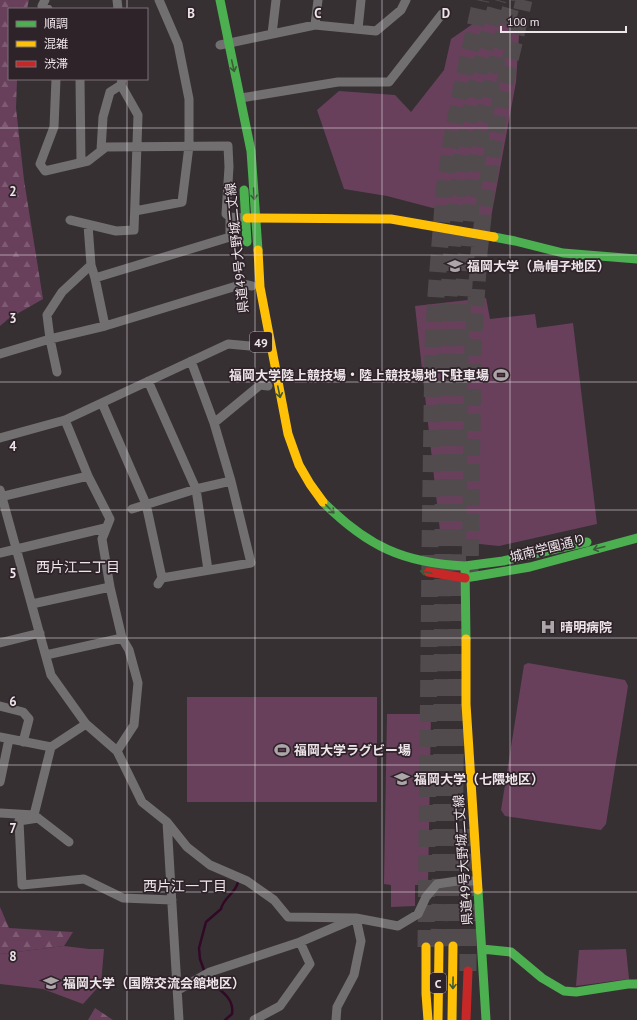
<svg xmlns="http://www.w3.org/2000/svg" width="637" height="1020" font-family="'PT Sans','Noto Sans JP',sans-serif">
  <style>
    .grass { fill: #69405b }
    .forest { fill: url(#forest-firs) }
    .lines { fill: none; stroke-linecap: round; stroke-linejoin: round }
    .stream { stroke: #310926; stroke-width: 2.5 }
    .highway-tunnel { stroke: #514b4e; stroke-width: 17; stroke-dasharray: 17 8; stroke-linecap: butt }
    .street { stroke: #726f71; stroke-width: 9 }
    .fast { stroke: #4caf50; stroke-width: 9 }
    .slow { stroke: #ffc107; stroke-width: 9 }
    .jam { stroke: #c62828; stroke-width: 9 }
    .oneway { stroke: #3b5b39 }
    .grid { fill: none; stroke: #ede5e9; stroke-width: 1; stroke-opacity: 0.55 }
    .labels { text-anchor: middle; dominant-baseline: central; stroke-width: 3.5; stroke-linejoin: round; paint-order: stroke }
    .shield { fill: #2f232a; stroke: #b4abb0; stroke-width: 1 }
    .shield-label { font-size: 12px; font-weight: bold; fill: #ede5e9 }
    .street-label { font-size: 13px; fill: #ede5e9; stroke: #2f232a }
    .poi-label { font-size: 13px; font-weight: bold; fill: #ede5e9; stroke: #2f232a; text-anchor: start }
    .neighbourhood-label { font-size: 14px; fill: #ede5e9; stroke: #2f232a }
    .grid-label { font-size: 13px; text-anchor: middle; font-weight: bold; fill: #ede5e9; stroke: #2f232a; stroke-width: 3.5; stroke-linejoin: round; paint-order: stroke }
  </style>
  <defs>
    <pattern id="forest-firs" width="22" height="20" patternUnits="userSpaceOnUse"><rect width="22" height="20" fill="#69405b"/><path d="M5 1l3.5 6h-7zM16 11l3.5 6h-7z" fill="#7f5b73"/></pattern>
  </defs>
  <rect width="100%" height="100%" fill="#363033"/>
  <!-- grass -->
  <path class="grass" d="M480 19 520 20 516 82 490 223 387 196 344 189 317 110 339 91 395 95 411 112 444 70 451 39Z
    M486 298 490 319 535 314 537 328 573 323 597 524 499 546 441 540 415 306Z
    M528 663 625 680 628 686 606 824 601 830 505 816 501 810 524 665Z
    M187 697H377V802H187Z
    M387 714H431L428 885H415V906L391 907V885L384 884Z
    M64 946 89 949H104L101 984 83 1004 43 989 0 984V954Z
    M626 949 629 979 576 986 579 950Z"/>
  <!-- forest -->
  <path class="forest" d="M0 0H29L27 9H9V79H17L16 108 24 180 43 299 8 319 0 326Z
    M0 907 9 928 73 932 64 946 0 954Z
    M95 1008 113 1020H88Z"/>
  <g class="lines">
    <!-- stream -->
    <path class="stream" d="M205 973 200 959 199 948 206 922 221 909C223 898 236 893 238 882
      M206 977C215 989 235 995 232 1014L225 1020"/>
    <!-- highway-tunnel -->
    <path class="highway-tunnel" d="M470 581 473 349 479 253 485 199 501 99 524 0
      M439 946C442 807 442 669 443 530 444 419 445 307 457 196 464 130 480 64 498 0
      M453 946 460 348C463 297 466 247 472 196 480 130 494 64 513 0
      M426 947 430 550 433 346 436 295 444 192 451 144 461 91 481 0
      M468 971V824"/>
    <!-- street -->
    <path class="street" d="M45 0 42 6 48 9
      M117 0 118 9
      M315 25 318 0
      M358 29 361 0
      M272 34 276 0
      M220 45 315 25 376 31 401 10 406 0
      M56 79 54 127 40 164 45 171 88 161 106 147 228 146 229 167 226 214 230 217 245 218
      M80 79 81 162
      M241 98 338 82H389L442 14
      M101 150 103 117 110 92 121 85
      M135 211 182 202 189 146V99L178 44 159 0
      M70 220 116 231 134 230 138 115 121 85 122 79
      M88 225 91 265 95 278 105 326
      M95 278 230 237V217
      M0 354 50 339 105 326 243 284 252 286
      M57 372 50 339 47 315 62 292 91 265
      M148 381 196 489 208 570
      M102 403 146 504 162 578
      M65 420 88 476 110 519 102 539 110 587 122 638 129 650 138 683 134 725 117 751
      M214 423 260 385 268 386
      M0 438 65 420 228 344 250 346 261 344
      M0 490 51 675 86 724 117 751 142 802 167 822 179 1020
      M0 497 88 476
      M132 509 196 489 231 481
      M0 553 105 528
      M158 584 162 578 251 563 231 481 214 423 191 361
      M32 604 110 587
      M0 643 40 633
      M46 655 122 638
      M0 706 23 712 29 719 23 742
      M0 737 51 747
      M0 782 9 739
      M0 813 34 815 51 747 86 724
      M34 815 69 842
      M38 818 19 821 22 885 84 879 123 898 172 900
      M167 822 187 847 210 865 247 881 274 900 288 917 356 918 361 941 354 975 337 1007 336 1020
      M178 990 210 972 300 942 356 918 398 926 418 914 426 897 437 884 457 881H476
      M254 1020 280 1006 310 964 300 942"/>
    <!-- fast -->
    <path class="fast" d="M220 0 251 151 258 250
      M244 190 247 242
      M494 237 515 241 563 253 637 259
      M323 502C367 546 403 563 465 566L466 639
      M465 566 503 561 587 542
      M465 578 530 567 637 538
      M478 890 486 1020
      M482 949 511 952 542 978 564 991 576 992 628 984H637"/>
    <!-- slow -->
    <path class="slow" d="M247 218 391 219 494 237
      M258 250 260 287 288 434 299 465 310 484 323 502
      M466 639V704L478 890
      M426 947V994L428 1020
      M438 1020 439 946
      M452 1020 453 946"/>
    <!-- jam -->
    <path class="jam" d="M428 572 465 578
      M466 1020 468 971"/>
  </g>
  <!-- one-way arrows -->
  <defs><path id="oneway-shaft" d="M-6 0H5M1.5-3L5.5 0L1.5 3" fill="none" stroke-width="1.6" stroke-linecap="round" stroke-linejoin="round"/></defs>
  <g class="oneway">
    <use href="#oneway-shaft" transform="translate(233 66) rotate(77)"/>
    <use href="#oneway-shaft" transform="translate(254 194) rotate(86)"/>
    <use href="#oneway-shaft" transform="translate(279 392) rotate(78)"/>
    <use href="#oneway-shaft" transform="translate(330 509) rotate(46)"/>
    <use href="#oneway-shaft" transform="translate(599 548) rotate(165)"/>
    <use href="#oneway-shaft" transform="translate(426 572) rotate(-168)"/>
    <use href="#oneway-shaft" transform="translate(453 983) rotate(91)"/>
  </g>
  <!-- grid -->
  <path class="grid" d="M127 0V9M255 0V1020M382 0V1020M510 0V1020M127 79V1020M0 128H637M0 255H637M0 382H637M0 510H637M0 638H637M0 765H637M0 892H637"/>
  <!-- icons -->
  <defs>
    <g id="university-bare" transform="scale(1.2)"><path d="M0-5L7-2L0 1L-7-2ZM-4 1L0 2.5L4 1V4Q0 6-4 4Z" fill="#ada6a9" stroke="#2f232a" stroke-width="2.5" paint-order="stroke"/></g>
    <g id="stadium-bare" transform="scale(1.2)"><path d="M0-5a6.5 5 0 1 0 0 10a6.5 5 0 1 0 0-10ZM-3.5-1.8h7v3.6h-7Z" fill="#ada6a9" stroke="#2f232a" stroke-width="2.5" paint-order="stroke"/></g>
    <g id="hospital-bare" transform="scale(1.2)"><path d="M-5-5h3v3.5h4V-5h3V5h-3V1.5h-4V5h-3Z" fill="#ada6a9" stroke="#2f232a" stroke-width="2.5" paint-order="stroke"/></g>
  </defs>
  <g fill-rule="evenodd">
    <use href="#university-bare" x="455" y="266"/>
    <use href="#stadium-bare" x="501" y="375"/>
    <use href="#hospital-bare" x="548" y="627"/>
    <use href="#stadium-bare" x="282" y="750"/>
    <use href="#university-bare" x="402" y="779"/>
    <use href="#university-bare" x="51" y="983"/>
  </g>
  <g class="labels">
    <!-- shield labels -->
    <g class="shield">
      <rect x="250" y="332" width="22" height="20" rx="3"/>
      <rect x="430" y="973" width="16" height="20" rx="3"/>
    </g>
    <g class="shield-label">
      <text x="261" y="342">49</text>
      <text x="438" y="983">C</text>
    </g>
    <!-- street labels -->
    <g class="street-label">
      <text transform="translate(237 248) rotate(-96)">県道49号大野城二丈線</text>
      <text transform="translate(548 548) rotate(-14)">城南学園通り</text>
      <text transform="translate(463 860) rotate(-94)">県道49号大野城二丈線</text>
    </g>
    <!-- poi labels -->
    <g class="poi-label">
      <text x="467" y="266">福岡大学（烏帽子地区）</text>
      <text x="489" y="375" text-anchor="end">福岡大学陸上競技場・陸上競技場地下駐車場</text>
      <text x="560" y="627">晴明病院</text>
      <text x="294" y="750">福岡大学ラグビー場</text>
      <text x="414" y="779">福岡大学（七隈地区）</text>
      <text x="63" y="983">福岡大学（国際交流会館地区）</text>
    </g>
    <!-- neighbourhood labels -->
    <g class="neighbourhood-label">
      <text x="78" y="567">西片江二丁目</text>
      <text x="185" y="886">西片江一丁目</text>
    </g>
  </g>
  <g class="grid-label">
    <text x="191" y="18">B</text>
    <text x="318" y="18">C</text>
    <text x="446" y="18">D</text>
    <text x="13" y="196">2</text>
    <text x="13" y="323">3</text>
    <text x="13" y="451">4</text>
    <text x="13" y="578">5</text>
    <text x="13" y="706">6</text>
    <text x="13" y="833">7</text>
    <text x="13" y="961">8</text>
  </g>
  <!-- legend -->
  <rect x="8" y="8" width="140" height="72" fill="#2f232a" stroke="#7b7176"/>
  <rect x="16" y="21" width="20" height="6" fill="#4caf50" stroke="#7b7176"/>
  <text x="44" y="28" font-size="12" fill="#ede5e9">順調</text>
  <rect x="16" y="41" width="20" height="6" fill="#ffc107" stroke="#7b7176"/>
  <text x="44" y="48" font-size="12" fill="#ede5e9">混雑</text>
  <rect x="16" y="61" width="20" height="6" fill="#c62828" stroke="#7b7176"/>
  <text x="44" y="68" font-size="12" fill="#ede5e9">渋滞</text>
  <!-- scale -->
  <path d="M501 26v6h125v-6" fill="none" stroke="#ede5e9" stroke-width="2"/>
  <text x="507" y="26" font-size="12" fill="#ede5e9" stroke="#2f232a" stroke-width="3" paint-order="stroke">100 m</text>
</svg>
